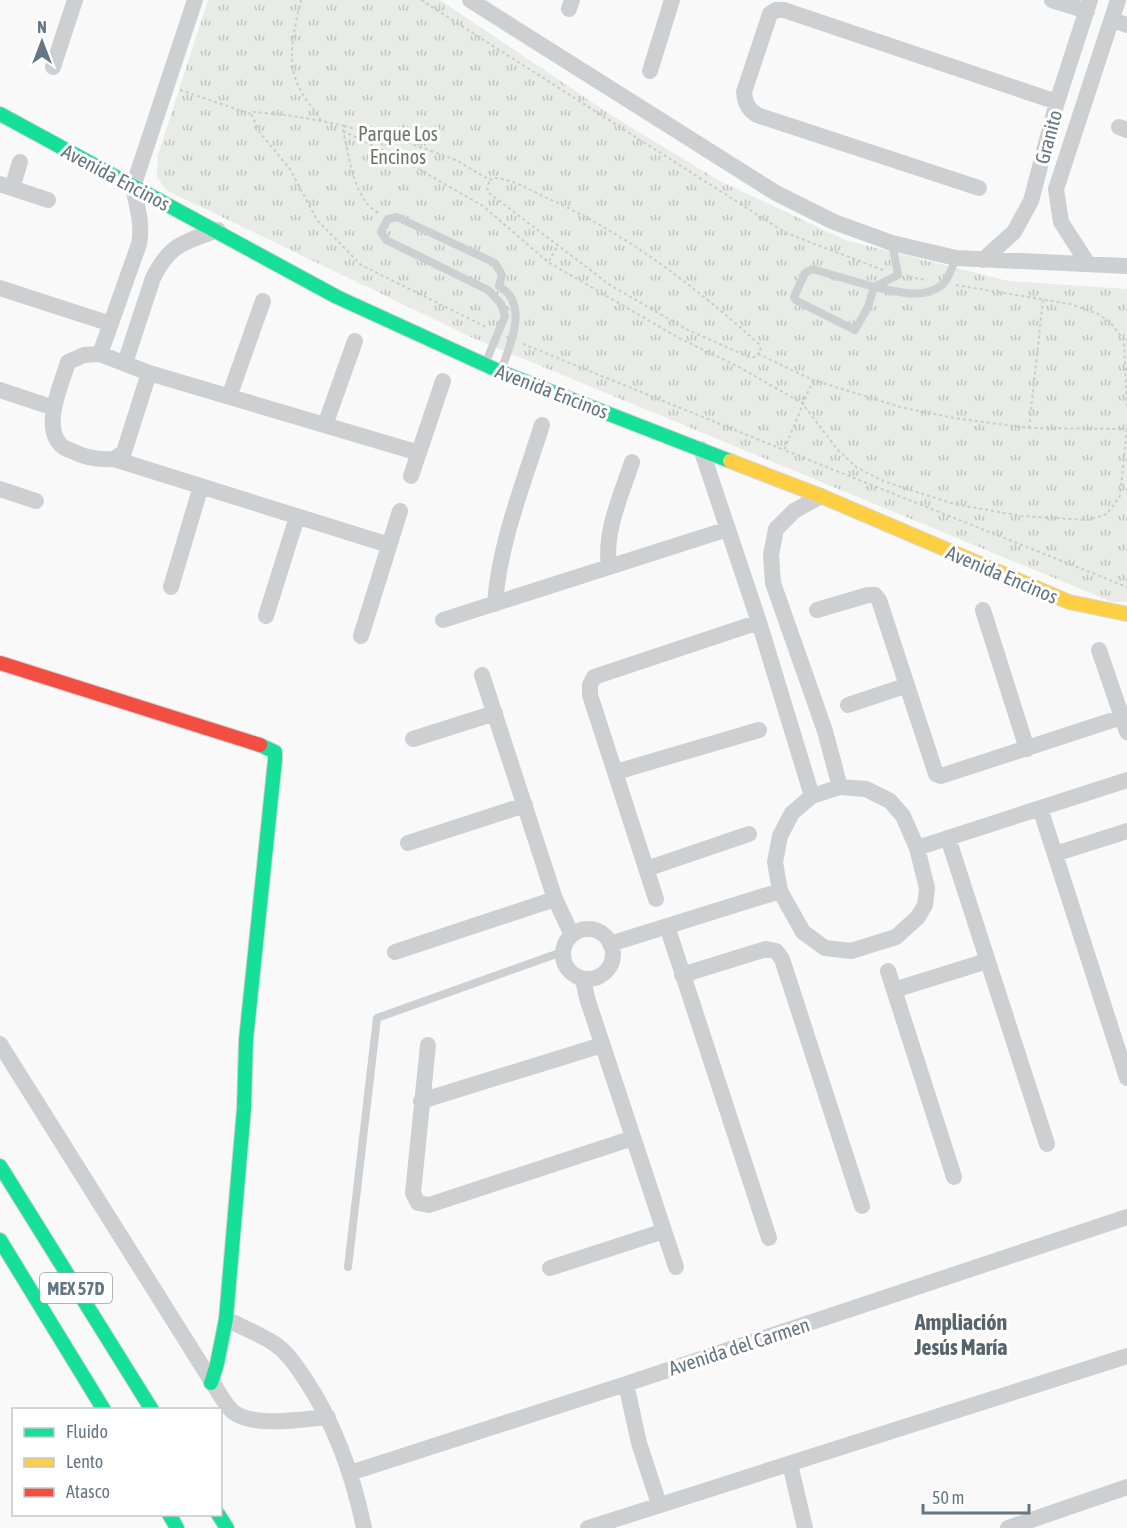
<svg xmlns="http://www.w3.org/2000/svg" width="1127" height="1528" font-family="'Asap Condensed',sans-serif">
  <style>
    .park { fill: url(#park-tufts) }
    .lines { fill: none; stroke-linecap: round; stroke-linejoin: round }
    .fast-casing { stroke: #d5d6d7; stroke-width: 16 }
    .slow-casing { stroke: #d5d6d7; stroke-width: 16 }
    .jam-casing { stroke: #d5d6d7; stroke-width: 16 }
    .path { stroke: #cbcccd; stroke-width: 2; stroke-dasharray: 3 3; stroke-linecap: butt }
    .lane { stroke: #cecfd0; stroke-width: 8 }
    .street { stroke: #cecfd0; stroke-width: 16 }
    .fast { stroke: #16e098; stroke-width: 14 }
    .slow { stroke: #ffcf43; stroke-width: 14 }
    .jam { stroke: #f24e42; stroke-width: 14 }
    .path-bridge { stroke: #cbcccd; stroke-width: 2; stroke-dasharray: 3 3; stroke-linecap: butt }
    .labels { text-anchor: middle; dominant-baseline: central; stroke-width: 6; stroke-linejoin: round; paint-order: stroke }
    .shield { fill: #fff; stroke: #939fa8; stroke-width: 1.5 }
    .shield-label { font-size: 18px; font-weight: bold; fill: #657683 }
    .park-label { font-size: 20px; fill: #687a64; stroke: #fff }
    .street-label { font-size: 20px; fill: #657683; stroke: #fff }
    .quarter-label { font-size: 22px; font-weight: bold; fill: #57646e; stroke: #fff }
  </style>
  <defs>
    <pattern id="park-tufts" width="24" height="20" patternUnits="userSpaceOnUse" patternTransform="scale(1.5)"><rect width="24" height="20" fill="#e8ebe6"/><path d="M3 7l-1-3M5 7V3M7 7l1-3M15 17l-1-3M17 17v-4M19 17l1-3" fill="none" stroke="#c0c3c0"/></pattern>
  </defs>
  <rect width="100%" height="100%" fill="#f9f9f9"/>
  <!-- park -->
  <path class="park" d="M208 0H440L611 115 718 180 845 240 1008 281 1127 289V602H1112L473 338 166 190 157 177 158 155Z"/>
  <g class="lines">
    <!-- fast casing -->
    <g class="fast-casing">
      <path id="fast" d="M0 114 337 297 501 372 730 461
        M0 1166 152 1410
        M0 1240 104 1410
        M211 1383 217 1364 226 1319 244 1108 246 1040 275 760V752L260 745
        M169 1514 177 1528
        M218 1514 227 1528"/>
    </g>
    <!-- slow casing -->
    <g class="slow-casing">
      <path id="slow" d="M730 461 821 496 1069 602 1127 614"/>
    </g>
    <!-- jam casing -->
    <g class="jam-casing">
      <path id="jam" d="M0 663 260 745"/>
    </g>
    <!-- path -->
    <path class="path" d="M301 0C295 26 286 59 298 85 303 97 314 109 321 121
      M421 0 786 233 883 270
      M180 90 251 114
      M344 126 406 142 456 160 490 180 494 178C512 179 528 189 545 197 627 234 692 284 759 344L761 351 755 357H749L688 330 610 285 489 193 487 188 490 180
      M343 131 401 159 483 206 548 262 679 338 739 367 802 403 837 449 856 467 883 481 954 504 1021 516 1088 520 1107 514 1120 496 1127 428
      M378 213C353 198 350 158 343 131L344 126C314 119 284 114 253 112L251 114 260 133 290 169 317 220 361 265 488 328
      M549 261 558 245
      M909 277 927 280
      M956 285 1070 304 1098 314 1109 321 1124 340 1127 409
      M523 344 784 450
      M758 354 813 380 900 407 954 418 1029 428 1120 429
      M813 380 784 450 1127 587
      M1029 428 1043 300"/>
    <!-- lane -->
    <path class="lane" d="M892 243 898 275 874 287C896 291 924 301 943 284 949 278 953 265 956 258
      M812 269 874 287 868 307 855 330 797 301 794 297 805 273Z
      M499 286C503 289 508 292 510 296 524 317 508 350 501 371
      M485 364 505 316 501 304 488 290 386 240 381 232 388 219 397 217 495 263 502 275 499 286
      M348 1267 377 1018 562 952"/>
    <!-- street -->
    <path class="street" d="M470 0 776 193 834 222 892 243 956 258 1127 266
      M1052 0 1087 11
      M569 9 572 0
      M1112 20 1127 25
      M53 67 75 0
      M650 71 672 0
      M1119 127 1127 130
      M0 184 48 200
      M12 188 20 162
      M979 188 757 115C748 109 745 103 744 92L770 14 776 10H784L1057 102
      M983 260 1014 232 1031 201 1057 102 1090 0
      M1088 264 1061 222 1056 189 1118 0
      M0 288 111 324
      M100 354 139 244C143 224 137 207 133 187L195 0
      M125 363 153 278C170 244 184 242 218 230
      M0 390 54 408
      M229 397 263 301
      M325 425 355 341
      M701 449 759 622 812 796
      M114 459 124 452 149 373
      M411 476 443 381
      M0 489 36 501
      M821 496 794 511 776 529 771 555 773 583 825 731 840 787
      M389 545 114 459C99 460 85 458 72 451 69 450 62 447 60 444 42 425 62 383 68 362L84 355 100 354 149 373 419 453
      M609 567C604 531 621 496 632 462
      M171 587 201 486
      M495 604C499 544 524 482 542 425
      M817 610 868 595H875L879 600 936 774 941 776 1122 717
      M983 610 1027 749
      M266 616 297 517
      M443 620 728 529
      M361 636 400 511
      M1099 650 1127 732
      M482 675 555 899 572 935
      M848 705 905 686
      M413 739 495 713
      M616 772 759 730
      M840 787 866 789 890 801 903 816 917 848 927 888 925 905 918 917 896 937 851 951 825 948 803 932 780 891 775 862 780 836 792 813 812 796Z
      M1040 808 1127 1078
      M948 838 1047 1144
      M408 843 525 805
      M917 848 1127 780
      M1055 854 1127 831
      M646 869 749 834
      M656 899 590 695V685L594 677 759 622
      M667 926 769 1238
      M563 954a25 25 0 1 1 50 0a25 25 0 1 1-50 0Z
      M610 944 780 891
      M395 952 555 899
      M888 971 954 1177
      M682 975 766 949 776 951 782 959 862 1206
      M583 979 587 998 676 1267
      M894 990 987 961
      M0 1044 224 1401C226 1404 230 1409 233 1412 255 1428 302 1419 328 1417
      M428 1045 413 1193 418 1203 429 1205 633 1138
      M421 1101 602 1045
      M550 1268 664 1231
      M226 1319C242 1327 260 1334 275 1344 288 1353 296 1366 305 1379 335 1424 353 1475 364 1528
      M626 1384 639 1443 659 1504
      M790 1464 805 1528
      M350 1473 626 1384 1127 1217
      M588 1528 1127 1356
      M1008 1528 1127 1487"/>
    <!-- fast -->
    <use href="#fast" class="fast"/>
    <!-- slow -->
    <use href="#slow" class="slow"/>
    <!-- jam -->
    <use href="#jam" class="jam"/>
    <!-- path-bridge -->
    <path class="path-bridge" d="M1120 429H1127"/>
  </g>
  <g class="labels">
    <!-- shield labels -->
    <rect class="shield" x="40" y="1273" width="72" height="30" rx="4.5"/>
    <g class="shield-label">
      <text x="76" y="1288">MEX 57D</text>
    </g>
    <!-- park labels -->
    <g class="park-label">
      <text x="398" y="133">Parque Los<tspan x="398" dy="23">Encinos</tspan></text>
    </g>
    <!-- street labels -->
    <g class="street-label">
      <text transform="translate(1048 137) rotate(-75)">Granito</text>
      <text transform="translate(116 177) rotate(28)">Avenida Encinos</text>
      <text transform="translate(552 391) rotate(21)">Avenida Encinos</text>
      <text transform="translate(1002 574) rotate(23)">Avenida Encinos</text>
      <text transform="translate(739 1346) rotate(-18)">Avenida del Carmen</text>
    </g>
    <!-- quarter labels -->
    <g class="quarter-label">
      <text x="961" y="1322">Ampliación<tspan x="961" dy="25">Jesús María</tspan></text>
    </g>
  </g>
  <!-- legend -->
  <rect x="12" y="1408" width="210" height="108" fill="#ffffff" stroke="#c1c8cd" stroke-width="1.5"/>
  <rect x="24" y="1428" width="30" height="9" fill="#16e098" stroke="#c1c8cd" stroke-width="1.5"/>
  <text x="66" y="1438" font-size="18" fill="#657683">Fluido</text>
  <rect x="24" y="1458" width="30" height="9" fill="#ffcf43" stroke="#c1c8cd" stroke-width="1.5"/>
  <text x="66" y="1468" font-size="18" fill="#657683">Lento</text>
  <rect x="24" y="1488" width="30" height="9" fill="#f24e42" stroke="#c1c8cd" stroke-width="1.5"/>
  <text x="66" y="1498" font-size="18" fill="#657683">Atasco</text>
  <!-- north arrow -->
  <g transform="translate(42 42)" stroke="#ffffff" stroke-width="4.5" paint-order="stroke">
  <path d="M0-4.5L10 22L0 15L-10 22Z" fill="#657683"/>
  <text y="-9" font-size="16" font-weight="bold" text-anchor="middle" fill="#657683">N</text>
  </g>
  <!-- scale -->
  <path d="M923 1504v9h106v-9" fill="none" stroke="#657683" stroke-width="3"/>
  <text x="932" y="1504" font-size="18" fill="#657683" stroke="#ffffff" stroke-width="4.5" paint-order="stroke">50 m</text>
</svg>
